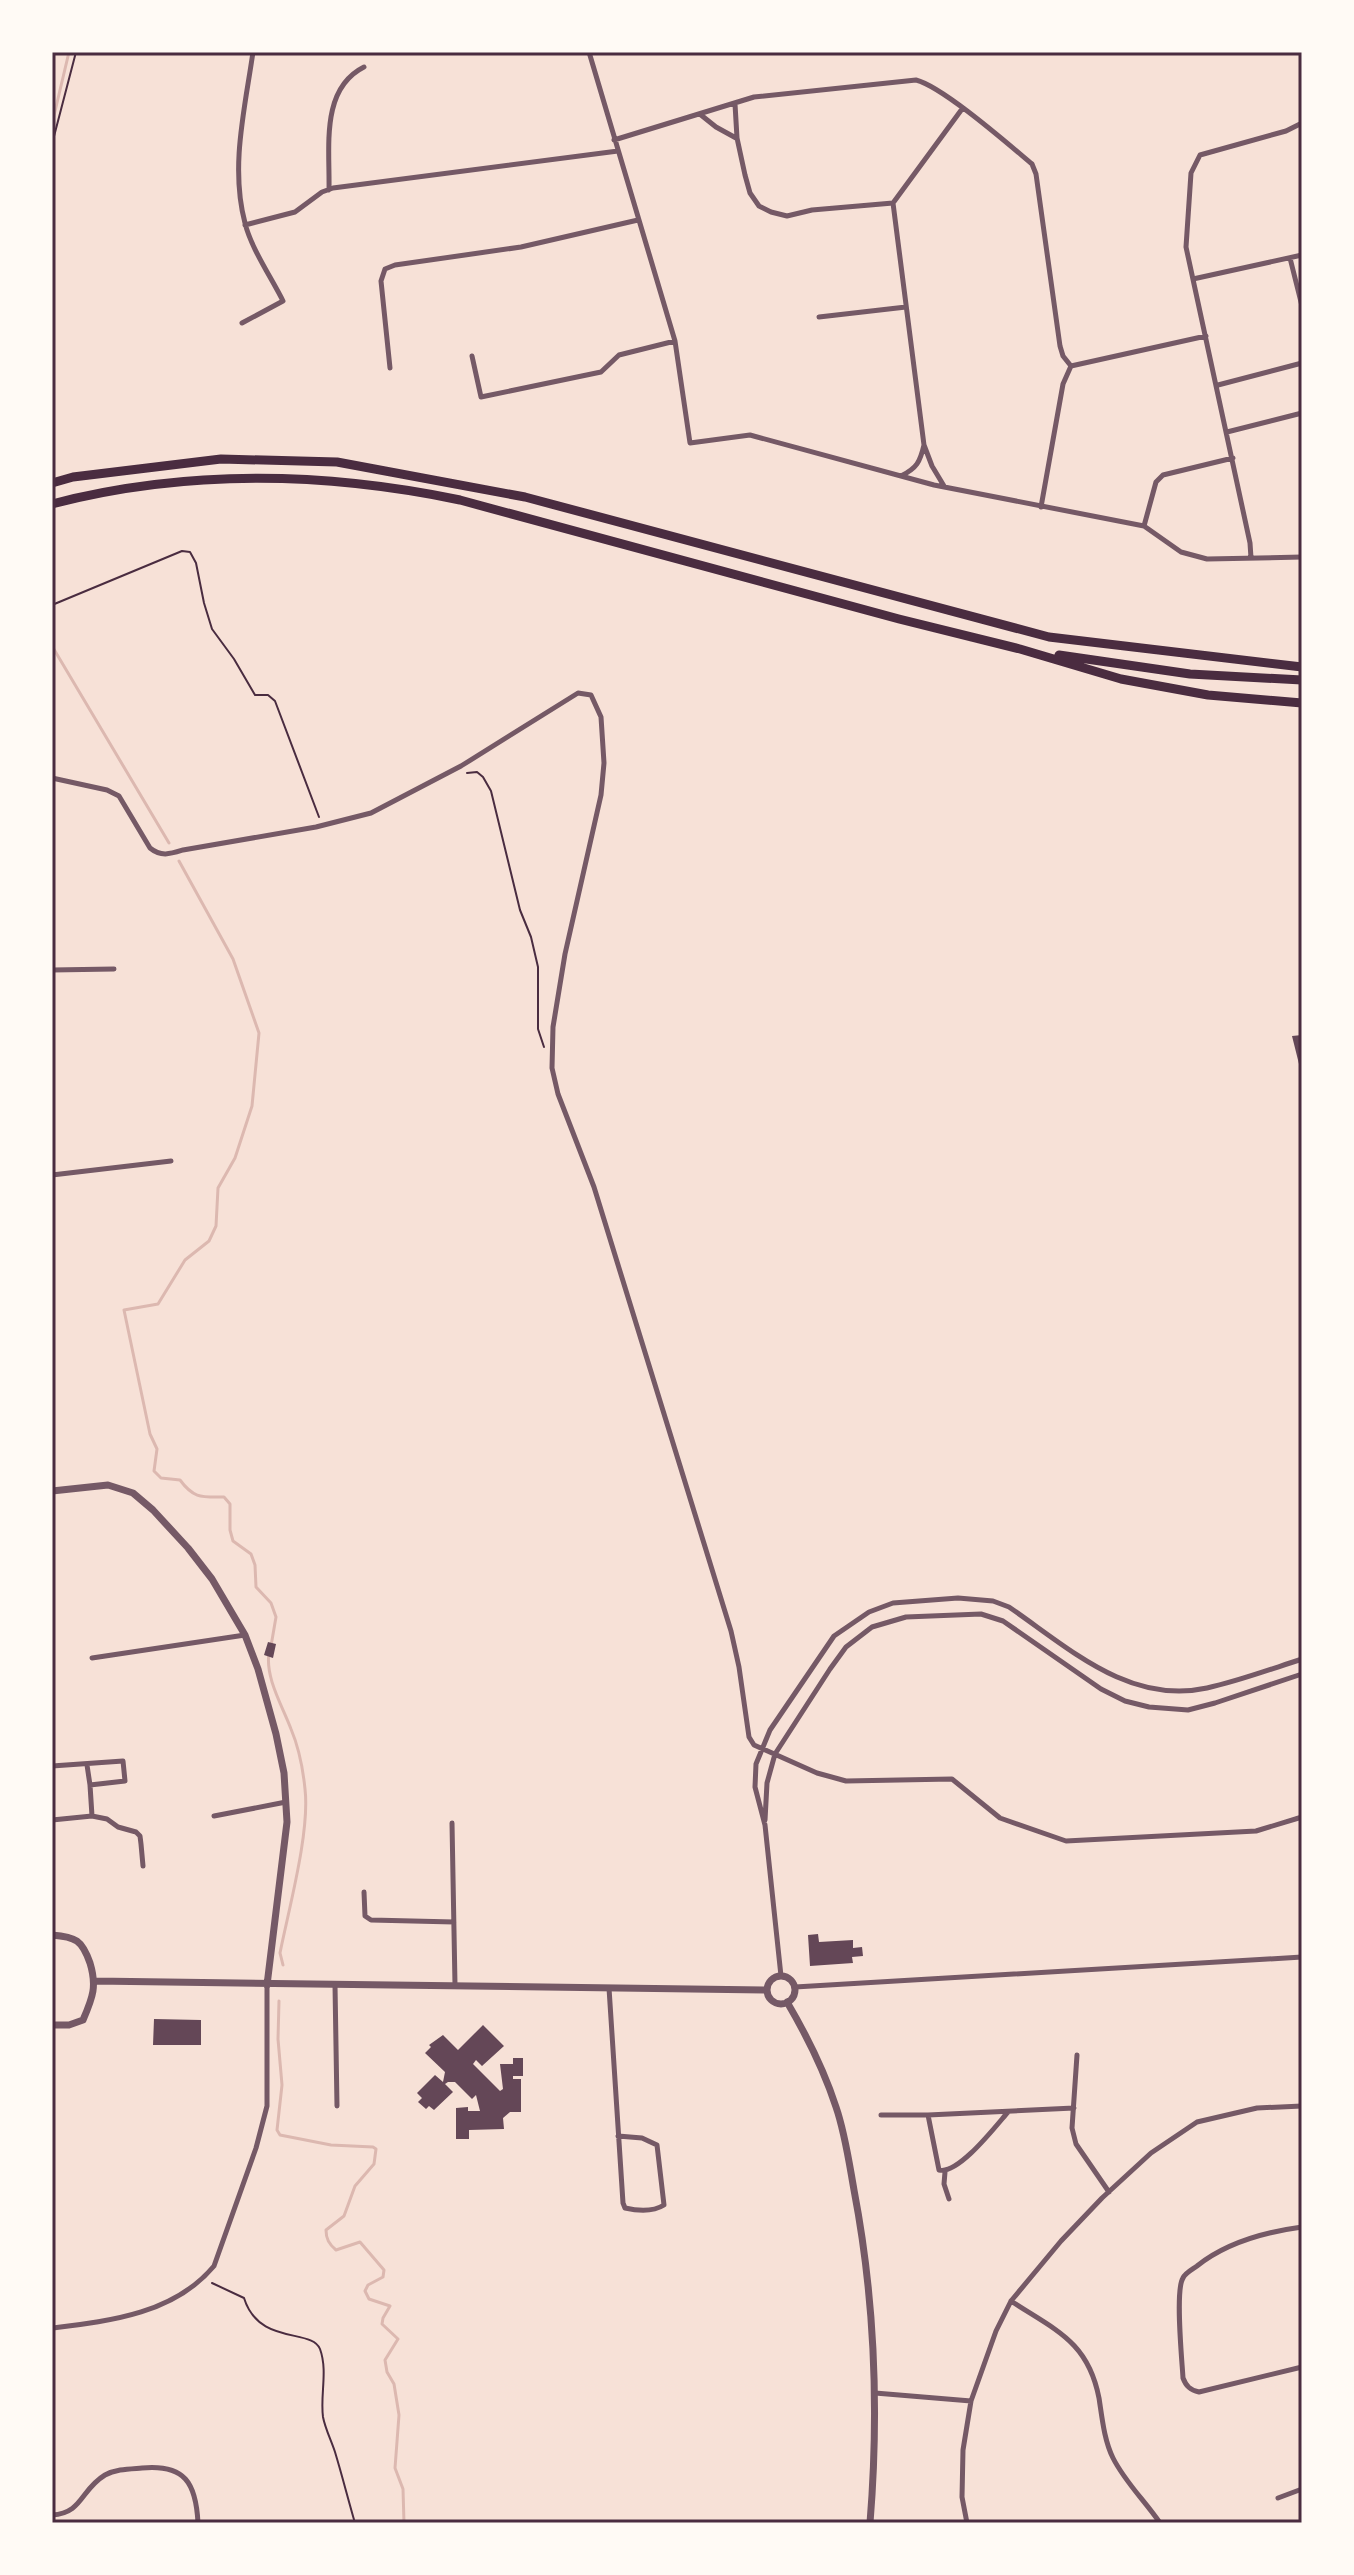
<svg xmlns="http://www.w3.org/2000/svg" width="1354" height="2575" font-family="Karla,sans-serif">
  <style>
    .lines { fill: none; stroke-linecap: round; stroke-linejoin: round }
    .stream { stroke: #dcb8b0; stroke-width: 3 }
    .building { fill: #644757 }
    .path { stroke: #4a2c40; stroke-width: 2 }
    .minor { stroke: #755966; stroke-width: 5 }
    .tertiary { stroke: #755966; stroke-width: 7 }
    .trunk { stroke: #4a2c40; stroke-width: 9 }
    .neatline { fill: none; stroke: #4a2c40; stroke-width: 3 }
  </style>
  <rect width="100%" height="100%" fill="#f7e1d7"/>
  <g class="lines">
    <!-- stream -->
    <path class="stream" d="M52 124 69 52
      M52 646 169 843
      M179 861 233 959 259 1033 252 1106 235 1158 218 1188 216 1226 209 1241 185 1260 158 1304 124 1310 150 1434 157 1449 154 1471 161 1478 180 1480C194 1499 202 1497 224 1497L230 1504V1530L233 1541 251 1554 255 1565 256 1587 271 1603 276 1617 271 1646
      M269 1653C265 1678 283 1707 291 1729 299 1748 303 1769 305 1789 310 1832 289 1908 280 1953L283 1965
      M279 2001 278 2039 282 2085 277 2130 280 2135 331 2145 373 2147 376 2149 374 2164 355 2186 344 2216 326 2230C326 2239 329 2244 336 2250L360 2242 384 2270 383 2277 368 2285 365 2291 369 2299 390 2306 383 2318 382 2324 398 2339 385 2360 387 2372 394 2384 399 2415 395 2468 403 2489 404 2523"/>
  </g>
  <!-- building -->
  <path class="building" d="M1302 1035V1063L1299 1064 1292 1036Z
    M268 1642 276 1644 273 1658 264 1655Z
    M818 1934 819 1942 853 1940V1948L862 1947 863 1956 852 1957 853 1963 810 1966 808 1935Z
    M154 2019 201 2020V2045H153Z
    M483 2025 504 2046 482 2066 476 2060 473 2064 500 2091 503 2089 500 2064H513V2058H523V2076H513V2079H521V2112H510L503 2118 504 2129 469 2130V2139H456V2108L468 2107V2111H480L476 2095 472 2099 455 2082H448L445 2084 453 2092 434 2110 429 2106 426 2109 418 2102 422 2098 417 2093 435 2075 443 2082 445 2072 425 2053 431 2047 429 2045 443 2035 458 2050Z"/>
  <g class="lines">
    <!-- path -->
    <path class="path" d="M52 144 76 52
      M52 605 182 551 190 552 196 563 204 603 212 629 234 659 255 695H268L275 701 319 817
      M467 773 477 772 483 777 491 791 520 910 531 937 538 967V1029L544 1047
      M212 2283 244 2298C259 2346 312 2328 320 2349 328 2371 320 2395 323 2417 325 2428 331 2440 335 2452 342 2475 348 2499 355 2523"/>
    <!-- minor -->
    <path class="minor" d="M589 52 675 341 690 443 750 435 934 485 1144 526 1181 552 1207 559 1302 557
      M735 104 737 138 745 175 750 193 759 206 771 212 787 216 812 210 893 203 962 109
      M701 115 716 127 736 138
      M614 140 754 97 916 80C943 87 1008 144 1032 164L1036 174 1060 346 1063 356 1071 366 1063 384 1041 507
      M329 190C330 148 320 89 364 67
      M893 203 924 445 932 466 944 486
      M245 225 295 212 322 192 333 188 618 151
      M1290 258 1302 306
      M1193 279 1302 255
      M819 317 906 307
      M242 323 283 301C271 277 251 248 245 223 230 167 245 108 253 52
      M472 356 481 397 601 372 619 355 675 341
      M1071 366 1206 336
      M390 368 381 281 385 269 395 265 521 247 638 220
      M1218 385 1302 363
      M1227 432 1302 413
      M901 476C917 468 920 462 924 445
      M1144 526 1156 482 1163 475 1233 458
      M1251 558 1250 543 1186 247 1191 173 1200 155 1286 131 1302 123
      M52 778 107 790 119 796 150 848C161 857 170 854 183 850L316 827 371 813 461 766 578 693 591 695 601 717 604 763 601 795 565 954 553 1027 552 1068 558 1094 594 1187 731 1631 739 1667 749 1737 754 1745 817 1773 846 1781 952 1779 1000 1818 1066 1841 1256 1831 1302 1817
      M52 970 114 969
      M52 1175 171 1161
      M92 1658 245 1635
      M87 1765 90 1785
      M52 1766 123 1761 125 1781 90 1785 92 1816
      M214 1816 286 1802
      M52 1820 92 1816 107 1819 118 1827 136 1832 140 1836 141 1844 143 1866
      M765 1820 767 1783 775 1754 830 1669 846 1647 872 1627 906 1617 981 1614 1003 1621 1101 1689 1125 1701 1149 1707 1188 1710 1215 1703 1302 1674
      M452 1823 455 1985
      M364 1892 365 1916 371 1920 454 1922
      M781 1976 765 1825 755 1787 756 1764 770 1730 834 1636 869 1612 893 1603 958 1598 993 1601 1009 1607C1069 1648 1129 1705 1207 1688 1239 1681 1271 1669 1302 1659
      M335 1985 337 2106
      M795 1987 1302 1957
      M609 1988 623 2203 625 2208C638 2211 653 2212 664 2205L657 2145 642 2138 618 2136
      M1077 2055 1072 2128 1076 2144 1109 2192
      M1008 2112C995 2127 958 2175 939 2170L928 2115 1074 2108
      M881 2115H928
      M945 2172 944 2184 949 2199
      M1302 2227C1265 2232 1227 2242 1197 2266 1193 2269 1185 2273 1183 2278 1175 2290 1182 2360 1183 2378 1186 2386 1190 2390 1199 2392L1302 2367
      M1011 2301C1055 2330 1088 2341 1099 2398 1102 2417 1104 2440 1113 2458 1125 2482 1145 2501 1160 2523
      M52 2328C110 2321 174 2314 214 2266L256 2148 267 2106V1985
      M875 2393 971 2401
      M1278 2498 1302 2489
      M52 2515C83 2513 80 2490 105 2475 116 2469 129 2469 142 2468 185 2464 196 2483 198 2523
      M967 2523 962 2497 963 2450 971 2401 996 2331 1011 2301 1061 2241 1102 2198 1151 2153 1197 2122 1257 2108 1302 2106"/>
    <!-- tertiary -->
    <path class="tertiary" d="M52 1491 108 1485 133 1493 153 1510 188 1548 212 1579 245 1635 258 1669 276 1734 284 1773 287 1822 267 1985
      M52 1935C76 1937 82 1940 90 1963 97 1986 93 1997 83 2020L69 2025H52
      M767 1990a14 14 0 1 1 28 0a14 14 0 1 1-28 0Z
      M95 1981 767 1990
      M787 2002C807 2036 824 2070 836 2107 845 2133 849 2162 854 2190 875 2300 879 2412 870 2523"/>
    <!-- trunk -->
    <path class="trunk" d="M52 483 73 477 221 459 337 462 525 497 1049 637 1302 667
      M52 504C187 469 325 472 460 500L899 619 1020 649 1121 679 1208 695 1302 703
      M1059 655 1190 674 1302 680"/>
  </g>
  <!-- border -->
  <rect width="1354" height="2575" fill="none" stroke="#fffaf5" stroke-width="108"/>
  <rect x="54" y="54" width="1246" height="2467" class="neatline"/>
</svg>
